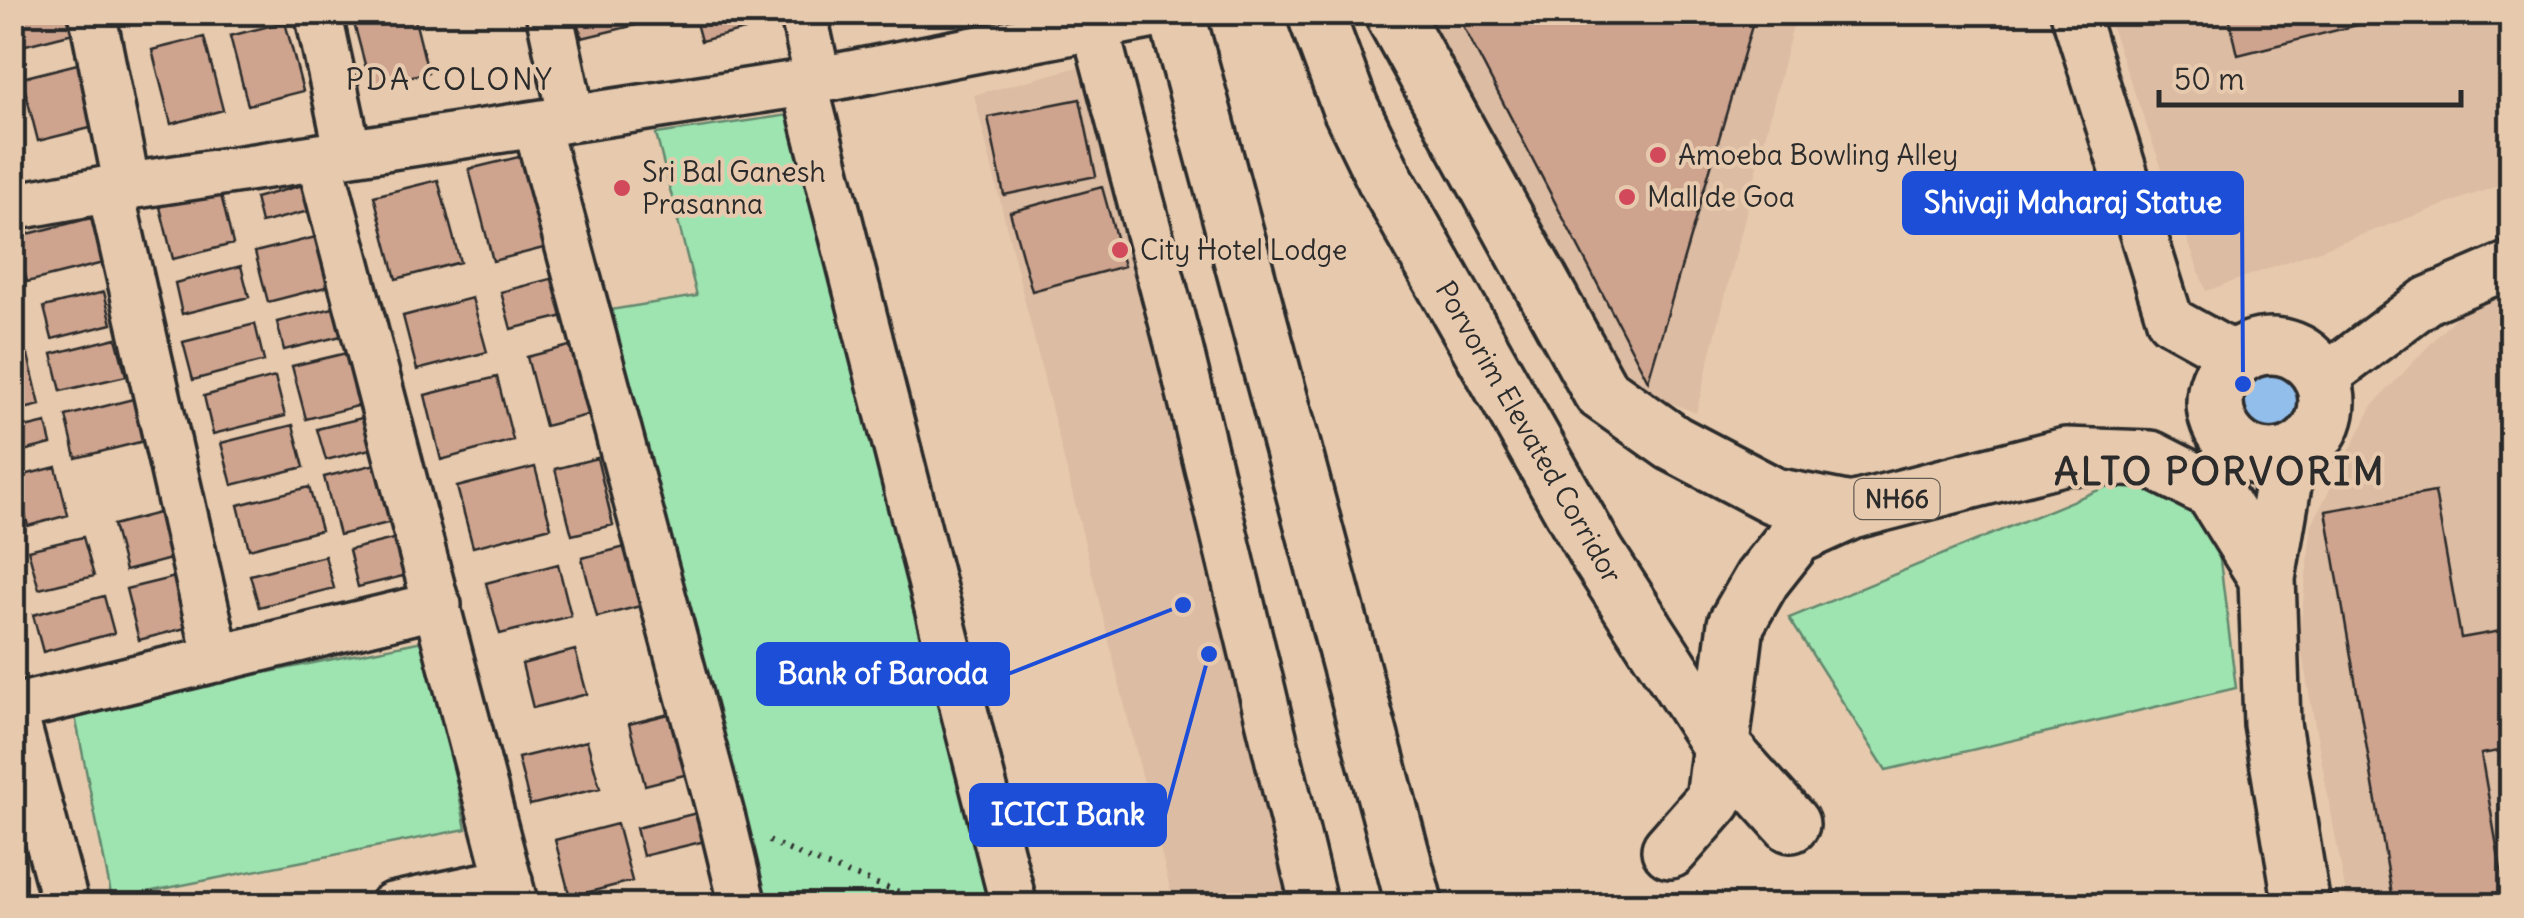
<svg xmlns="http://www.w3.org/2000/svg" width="2524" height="918" font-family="Delius,sans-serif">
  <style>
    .built { fill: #dcbca3 }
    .green { fill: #9ee4b0; stroke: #64886e; stroke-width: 2.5 }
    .water { fill: #92beec; stroke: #69839f; stroke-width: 2.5 }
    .building { fill: #cea48f; stroke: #2b2b2b; stroke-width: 2.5 }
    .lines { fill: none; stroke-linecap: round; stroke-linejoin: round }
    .minor-casing { stroke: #2b2b2b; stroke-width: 52 }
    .major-casing { stroke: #2b2b2b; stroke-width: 62 }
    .highway-casing { stroke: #2b2b2b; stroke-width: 62 }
    .path { stroke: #2b2b2b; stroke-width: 6; stroke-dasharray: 2.5 8; stroke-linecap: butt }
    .minor { stroke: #e7caae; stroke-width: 45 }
    .major { stroke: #e7caae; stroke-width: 55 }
    .highway { stroke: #e7caae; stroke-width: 55 }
    .poi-dot { fill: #d1495b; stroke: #e7caae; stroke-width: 4 }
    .labels { text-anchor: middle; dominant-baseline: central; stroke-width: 8; stroke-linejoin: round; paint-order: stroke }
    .shield { fill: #e7caae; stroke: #635b52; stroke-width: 2.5 }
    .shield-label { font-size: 25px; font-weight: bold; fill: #2b2b2b }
    .poi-label { font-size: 28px; fill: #2b2b2b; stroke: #e7caae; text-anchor: start }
    .street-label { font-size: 28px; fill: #2b2b2b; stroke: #e7caae }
    .neighbourhood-label { font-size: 30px; letter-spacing: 2.5px; fill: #2b2b2b; stroke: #e7caae }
    .district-label { font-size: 38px; font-weight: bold; letter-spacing: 2.5px; fill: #2b2b2b; stroke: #e7caae }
    .leader { fill: none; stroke: #1d4ed8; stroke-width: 4 }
    .callout-dot { fill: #1d4ed8; stroke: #e7caae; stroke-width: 4 }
    .callout { fill: #1d4ed8; stroke: #1d4ed8; stroke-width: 4 }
    .callout-label { font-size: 30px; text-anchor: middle; font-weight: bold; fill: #fff }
  </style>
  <rect width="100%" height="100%" fill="#e7caae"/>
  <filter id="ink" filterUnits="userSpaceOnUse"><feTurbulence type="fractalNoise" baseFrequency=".01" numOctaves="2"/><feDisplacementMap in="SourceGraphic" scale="20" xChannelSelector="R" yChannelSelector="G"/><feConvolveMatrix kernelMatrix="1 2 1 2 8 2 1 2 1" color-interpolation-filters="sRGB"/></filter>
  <g filter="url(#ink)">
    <!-- built -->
    <path class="built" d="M1423 13H1796L1696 413 1629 386Z
      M2106 13H2511V181L2206 291Z
      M1082 66 1291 905H1174L974 95Z
      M2511 288V905H2348L2299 638 2312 524 2373 405 2466 306Z"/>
    <!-- green -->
    <path class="green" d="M789 115 991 905H761L610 310 697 296 656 134Z
      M2113 484 2176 494 2216 529 2236 688 1886 770 1789 618Z
      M428 640 466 829 112 899 74 711Z"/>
    <!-- water -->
    <path class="water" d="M2242 401a30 30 0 1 1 60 0a30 30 0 1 1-60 0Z"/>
    <!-- building -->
    <path class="building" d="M12 12H68L73 33 18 47Z
      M351 12H413L428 72 371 87Z
      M576 12H650L652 21 582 38Z
      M693 12H774L776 22 701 41Z
      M1456 12H1756L1648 381Z
      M2228 12H2409L2238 55Z
      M285 22 303 91 248 105 230 36Z
      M204 37 223 110 171 124 152 50Z
      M85 62 102 125 38 141 22 78Z
      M1080 99 1096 176 1004 195 988 117Z
      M527 155 551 246 493 261 469 169Z
      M438 180 460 262 396 279 374 196Z
      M303 185 309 211 261 223 255 198Z
      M219 187 233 244 173 259 159 203Z
      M1102 187 1124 266 1032 291 1010 212Z
      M91 218 103 263 27 282 16 237Z
      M324 235 337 284 268 302 255 252Z
      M241 266 249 297 182 314 175 283Z
      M558 277 568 315 511 329 501 292Z
      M104 292 112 324 52 339 44 307Z
      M472 298 487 352 417 370 403 316Z
      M17 305 24 331 12 334V306Z
      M337 307 345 335 284 350 277 322Z
      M255 324 264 361 193 380 183 342Z
      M116 338 126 376 61 391 52 354Z
      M577 344 595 413 545 426 527 357Z
      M359 350 373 402 306 419 292 366Z
      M28 355 40 405 12 412V359Z
      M275 377 285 416 213 434 204 396Z
      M497 377 513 440 441 460 425 395Z
      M137 398 148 440 76 458 66 416Z
      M374 415 382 446 326 460 317 429Z
      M46 423 51 444 12 454V431Z
      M293 425 304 467 232 485 221 443Z
      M597 458 613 525 572 535 555 469Z
      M384 462 400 520 339 535 324 477Z
      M56 467 68 515 28 526 16 477Z
      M535 467 551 527 473 547 457 487Z
      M309 487 321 530 249 549 238 505Z
      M2435 492 2461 638 2512 629V749L2481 754 2501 870 2512 868V906H2394L2326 511Z
      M166 511 178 557 125 571 113 525Z
      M83 537 94 576 39 589 28 550Z
      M401 537 411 574 358 587 349 550Z
      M633 545 648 604 597 617 582 558Z
      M325 556 334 588 259 607 250 575Z
      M558 564 571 616 500 634 486 583Z
      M175 577 189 627 139 640 126 589Z
      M104 596 114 633 43 652 33 615Z
      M575 650 587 694 533 708 522 664Z
      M673 713 688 774 645 785 629 724Z
      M587 741 600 788 530 805 518 758Z
      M697 813 705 841 643 856 636 828Z
      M617 824 632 881 570 897 555 840Z
      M711 897 713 906H676Z"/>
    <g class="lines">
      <!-- minor casing -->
      <g class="minor-casing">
        <path id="minor" d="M92 12 127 186
          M318 12 348 152
          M549 12 572 118
          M803 12 818 80
          M1091 12 1180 351 1314 906
          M2074 12 2170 320 2237 357
          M804 83 1014 906
          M536 124 722 819 743 906
          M319 157 515 906
          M110 189 217 659
          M12 207 110 189 804 83 1170 12
          M2323 379 2428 300 2512 264
          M12 705 66 906
          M13 708 438 605
          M392 906 509 881"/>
      </g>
      <!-- major casing -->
      <g class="major-casing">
        <path id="major" d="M1392 12 1601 392 1673 443 1774 496 1851 511 2066 456 2150 459 2213 491 2267 578 2272 724 2302 906
          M2215 402a56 56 0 1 1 112 0a56 56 0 1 1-112 0Z
          M2267 578 2288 456
          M1670 850 1714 800 1736 624 1762 579 1796 536 1851 511"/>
      </g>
      <!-- highway casing -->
      <g class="highway-casing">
        <path id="highway" d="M1176 12 1415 906
          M1315 12 1350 107 1386 181 1597 554 1720 745 1791 824"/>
      </g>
      <!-- path -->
      <path class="path" d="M769 841 809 859 937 906"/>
      <!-- minor -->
      <use href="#minor" class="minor"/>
      <!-- major -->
      <use href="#major" class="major"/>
      <!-- highway -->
      <use href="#highway" class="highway"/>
    </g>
  </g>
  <!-- markers -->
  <g class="poi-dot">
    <circle cx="1658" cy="155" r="10"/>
    <circle cx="622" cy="188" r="10"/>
    <circle cx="1627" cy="197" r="10"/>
    <circle cx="1120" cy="250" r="10"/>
  </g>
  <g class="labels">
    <!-- shield labels -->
    <rect class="shield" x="1854.5" y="479" width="85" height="40" rx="8"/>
    <g class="shield-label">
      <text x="1897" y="499">NH66</text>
    </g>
    <!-- poi labels -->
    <g class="poi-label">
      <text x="1678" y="155">Amoeba Bowling Alley</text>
      <text x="642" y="172">Sri Bal Ganesh<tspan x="642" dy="32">Prasanna</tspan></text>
      <text x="1647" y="197">Mall de Goa</text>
      <text x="1140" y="250">City Hotel Lodge</text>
    </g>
    <!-- street labels -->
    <g class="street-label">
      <text transform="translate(1529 432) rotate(60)">Porvorim Elevated Corridor</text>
    </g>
    <!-- neighbourhood labels -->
    <g class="neighbourhood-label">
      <text x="450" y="79">PDA COLONY</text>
    </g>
    <!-- district labels -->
    <g class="district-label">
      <text x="2220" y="471">ALTO PORVORIM</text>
    </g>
  </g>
  <!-- callouts -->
  <path class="leader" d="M2243 384L2242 203M1183 605L1008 674M1209 654L1165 815"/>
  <g class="callout-dot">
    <circle cx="2243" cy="384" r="10"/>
    <circle cx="1183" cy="605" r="10"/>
    <circle cx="1209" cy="654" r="10"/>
  </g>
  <g class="callout">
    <rect x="1904" y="173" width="338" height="60" rx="10"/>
    <rect x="758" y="644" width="250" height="60" rx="10"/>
    <rect x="971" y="785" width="194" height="60" rx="10"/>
  </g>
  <g class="callout-label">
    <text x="2073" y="213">Shivaji Maharaj Statue</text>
    <text x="883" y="684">Bank of Baroda</text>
    <text x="1068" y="825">ICICI Bank</text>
  </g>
  <!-- margin -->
  <rect width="2524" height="918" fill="none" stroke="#e7caae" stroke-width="50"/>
  <rect x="25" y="25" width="2474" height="868" fill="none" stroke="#2b2b2b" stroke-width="4" filter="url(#ink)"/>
  <!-- scale -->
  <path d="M2159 90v15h302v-15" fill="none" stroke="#2b2b2b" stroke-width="5"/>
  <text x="2174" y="90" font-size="30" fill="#2b2b2b" stroke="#e7caae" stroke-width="8" paint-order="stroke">50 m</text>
</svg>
